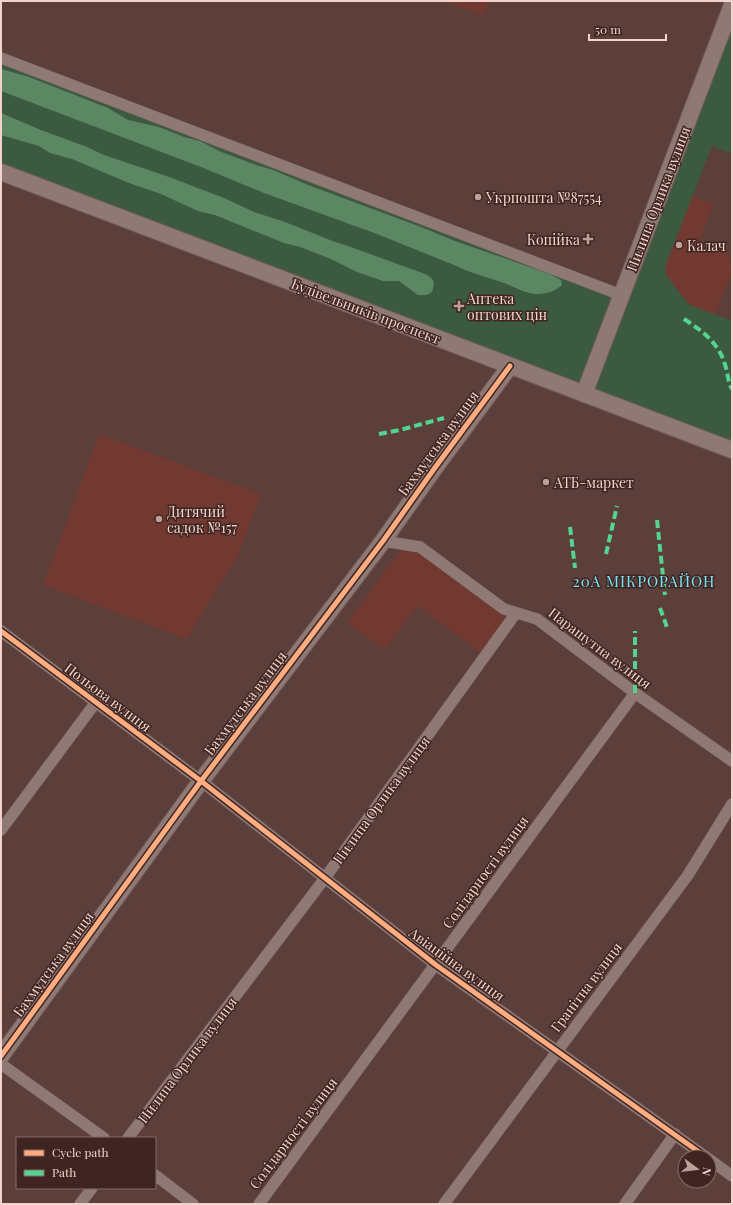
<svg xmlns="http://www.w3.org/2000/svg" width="733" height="1205" font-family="'Playfair Display',serif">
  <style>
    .built { fill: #723930 }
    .green { fill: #3c5a40 }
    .forest { fill: #5c8763 }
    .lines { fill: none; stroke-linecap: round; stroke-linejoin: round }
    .street-casing { stroke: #755c58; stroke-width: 12 }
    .secondary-casing { stroke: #755c58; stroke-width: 18 }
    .street { stroke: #8e7975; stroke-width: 11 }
    .secondary { stroke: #8e7975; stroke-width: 16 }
    .quiet { stroke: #53d58f; stroke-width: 4; stroke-dasharray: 8 4; stroke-linecap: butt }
    .cycleway-casing { stroke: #3e2521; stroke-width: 8 }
    .cycleway { stroke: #ffac80; stroke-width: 5 }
    .poi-dot { fill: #bf9f99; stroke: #3e2521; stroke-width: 1.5 }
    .labels { text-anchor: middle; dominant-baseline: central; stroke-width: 3; stroke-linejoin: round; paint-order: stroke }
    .poi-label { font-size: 14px; fill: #f4d3cc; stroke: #3e2521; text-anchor: start }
    .street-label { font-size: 14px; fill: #f4d3cc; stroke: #3e2521 }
    .neighbourhood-label { font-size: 15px; letter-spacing: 1px; fill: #7ce4f7; stroke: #3e2521 }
  </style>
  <rect width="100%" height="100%" fill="#5c3f3a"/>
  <!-- built -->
  <path class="built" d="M445 1H489L483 16Z
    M692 196 713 204 699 241 728 253 732 268V271L715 315 688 304 666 275 665 266Z
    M99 434 261 494 238 556 186 639 43 585Z
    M402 548 417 551 507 617 481 653 418 606 384 650 347 623Z"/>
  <!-- green -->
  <path class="green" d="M732 23V154L712 146 665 267 666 275 688 304 732 321V445L592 391Z
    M1 63 615 297 581 387 1 166Z"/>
  <!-- forest -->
  <path class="forest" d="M1 69 29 77 108 108 128 120 159 127 184 137 200 141 219 151 256 165 273 170 308 185 421 227 455 241 550 274 561 280 562 285C557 290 547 294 539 294 527 295 515 287 504 283 487 277 470 273 454 265L377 234 264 193 201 167 1 91Z
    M1 113 41 130 87 147 104 155 169 177 224 198 254 212 285 222 335 242 348 246 425 274C435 279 435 282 432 292L427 295H418L399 281H383L357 272 331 259 300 247 284 243 215 215 198 211 161 194 129 183 72 159 50 153 39 146 1 135Z"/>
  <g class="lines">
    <!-- street casing -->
    <g class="street-casing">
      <path id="street" d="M1 58 621 295
        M383 541 420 547 504 609 537 619 635 693 732 761
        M1 631 201 781 436 965 706 1157
        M1 830 96 702
        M1 1064 104 1138
        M128 1138 325 878 516 613
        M709 1159 732 1176
        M155 1175 193 1204
        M80 1204 92 1188
        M259 1204 635 693
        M444 1204 688 875 732 804
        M625 1204 675 1134"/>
    </g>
    <!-- secondary casing -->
    <g class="secondary-casing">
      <path id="secondary" d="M1 172 732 450
        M584 394 732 5
        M1 1056 201 781 383 541 434 469 510 366"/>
    </g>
    <!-- street -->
    <use href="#street" class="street"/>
    <!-- secondary -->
    <use href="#secondary" class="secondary"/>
    <!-- quiet -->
    <path class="quiet" d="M684 319C704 332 720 344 726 368 728 375 728 382 732 389
      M379 434 400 430 444 418
      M657 520 665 595
      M570 527 575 568
      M606 554 617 506
      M660 608 668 630
      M635 693V631"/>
    <!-- cycleway casing -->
    <g class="cycleway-casing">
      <path id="cycleway" d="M1 631 201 781 436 965 706 1157
        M1 1056 201 781 383 541 434 469 510 366"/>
    </g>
    <!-- cycleway -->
    <use href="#cycleway" class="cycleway"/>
  </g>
  <!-- markers -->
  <g class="poi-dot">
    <circle cx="478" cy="197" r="4"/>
    <path d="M586 233h4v4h4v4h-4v4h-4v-4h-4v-4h4z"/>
    <circle cx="679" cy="245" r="4"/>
    <path d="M457 300h4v4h4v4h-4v4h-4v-4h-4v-4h4z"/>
    <circle cx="546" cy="482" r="4"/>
    <circle cx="159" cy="519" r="4"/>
  </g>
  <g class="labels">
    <!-- poi labels -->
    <g class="poi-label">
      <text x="486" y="197">Укрпошта №87554</text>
      <text x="580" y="239" text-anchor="end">Копійка</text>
      <text x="687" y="245">Калач</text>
      <text x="467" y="298">Аптека<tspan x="467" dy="16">оптових цін</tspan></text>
      <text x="554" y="482">АТБ-маркет</text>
      <text x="167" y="511">Дитячий<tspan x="167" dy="16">садок №157</tspan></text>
    </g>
    <!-- street labels -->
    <g class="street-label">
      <text transform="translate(658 199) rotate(-69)">Пилипа Орлика вулиця</text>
      <text transform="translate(366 311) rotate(21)">Будівельників проспект</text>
      <text transform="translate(438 443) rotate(-54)">Бахмутська вулиця</text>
      <text transform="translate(600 648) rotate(37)">Парашутна вулиця</text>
      <text transform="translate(108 697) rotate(37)">Польова вулиця</text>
      <text transform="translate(245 703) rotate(-53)">Бахмутська вулиця</text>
      <text transform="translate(381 800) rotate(-54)">Пилипа Орлика вулиця</text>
      <text transform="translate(485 872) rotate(-54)">Солідарності вулиця</text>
      <text transform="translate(53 964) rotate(-54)">Бахмутська вулиця</text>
      <text transform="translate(457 964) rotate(36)">Авіаційна вулиця</text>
      <text transform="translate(586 987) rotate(-53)">Гранітна вулиця</text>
      <text transform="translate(187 1060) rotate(-53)">Пилипа Орлика вулиця</text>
      <text transform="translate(293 1133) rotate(-53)">Солідарності вулиця</text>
    </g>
    <!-- neighbourhood labels -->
    <g class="neighbourhood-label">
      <text x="644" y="581">20А МІКРОРАЙОН</text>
    </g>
  </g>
  <!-- border -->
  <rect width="733" height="1205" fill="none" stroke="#f4d3cc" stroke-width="4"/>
  <!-- legend -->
  <rect x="16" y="1137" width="140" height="52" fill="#3e2521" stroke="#876b65"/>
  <rect x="24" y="1150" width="20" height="6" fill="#ffac80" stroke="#876b65"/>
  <text x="52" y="1157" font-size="12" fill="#f4d3cc">Cycle path</text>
  <rect x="24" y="1170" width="20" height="6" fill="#53d58f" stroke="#876b65"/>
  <text x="52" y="1177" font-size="12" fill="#f4d3cc">Path</text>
  <!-- north arrow -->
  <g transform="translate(697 1169) rotate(105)"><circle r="19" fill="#3e2521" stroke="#876b65"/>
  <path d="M0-3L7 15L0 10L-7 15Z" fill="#bf9f99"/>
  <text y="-6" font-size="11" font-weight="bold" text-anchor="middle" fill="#f4d3cc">N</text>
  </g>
  <!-- scale -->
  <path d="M589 34v6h77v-6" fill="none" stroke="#f4d3cc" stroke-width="2"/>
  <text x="595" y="34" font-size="12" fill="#f4d3cc" stroke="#3e2521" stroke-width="3" paint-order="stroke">50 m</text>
</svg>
